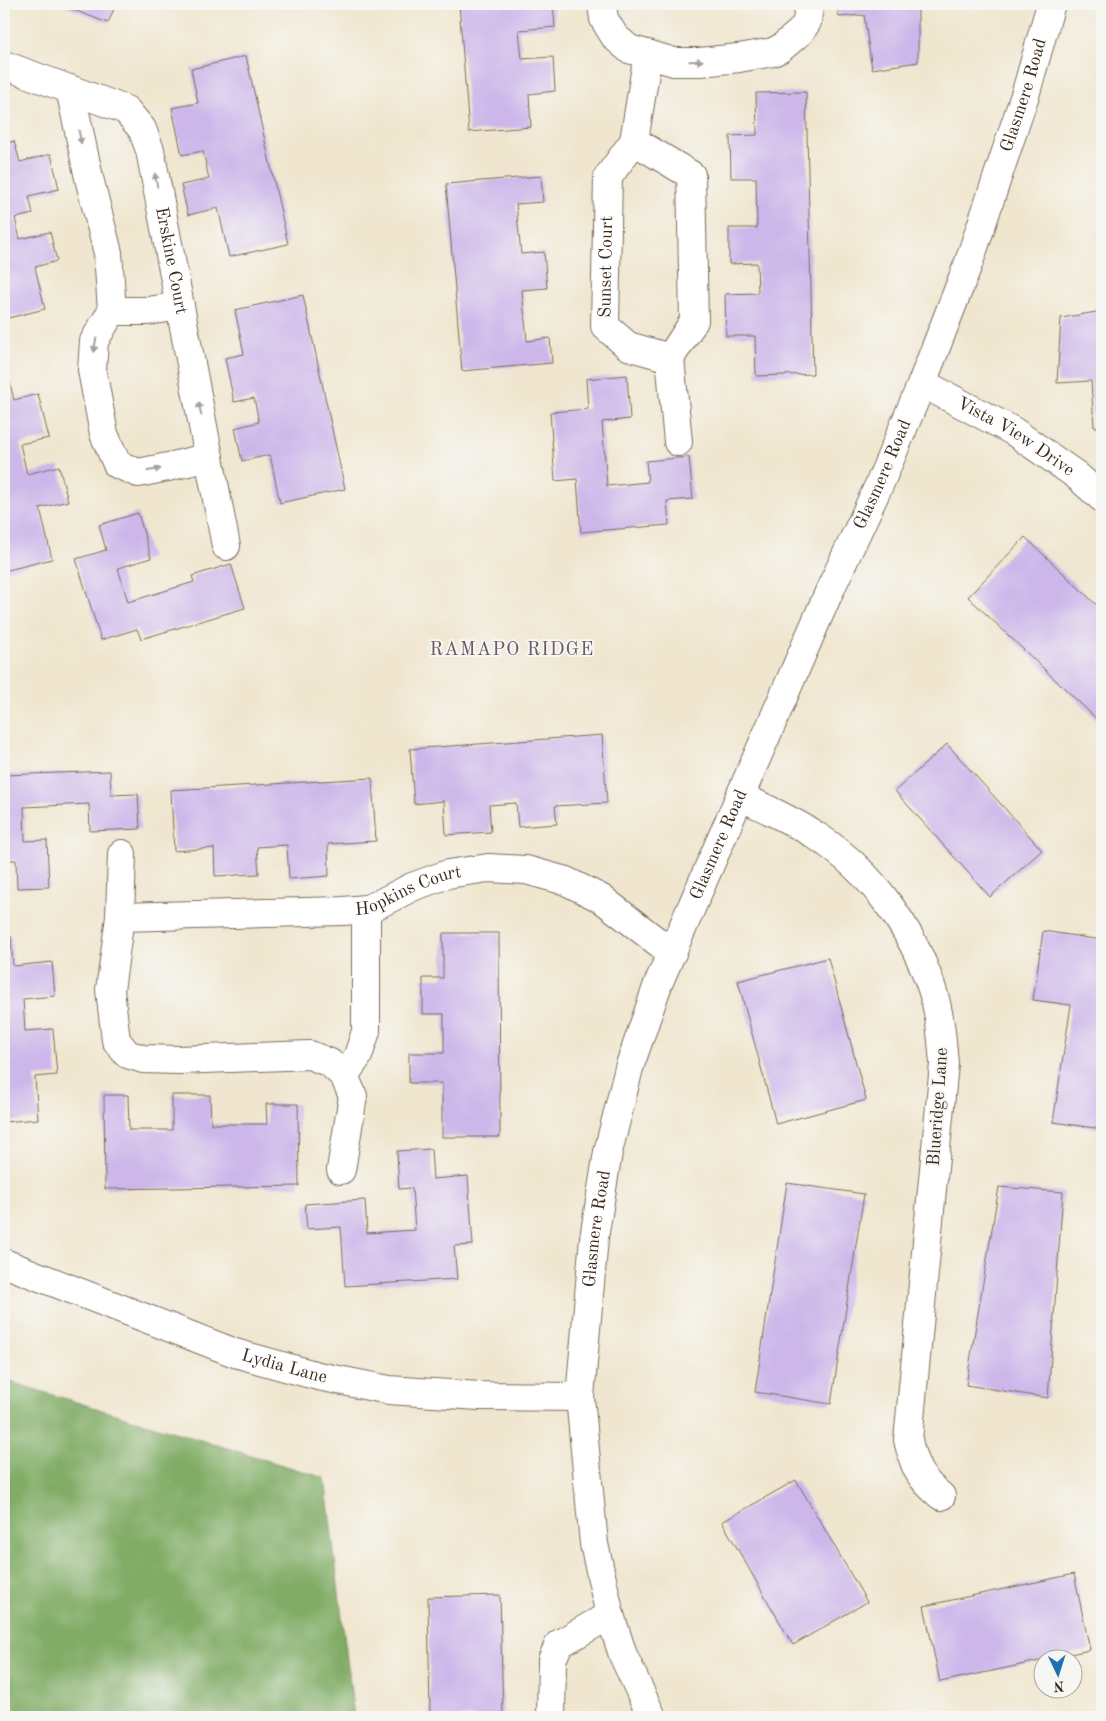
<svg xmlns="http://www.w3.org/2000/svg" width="1106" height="1721" font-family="'Old Standard TT',serif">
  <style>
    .forest { fill: #80ac65; stroke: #5e6b42 }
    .building { fill: #cdb7ea }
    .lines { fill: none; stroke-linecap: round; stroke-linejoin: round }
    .street-casing { stroke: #7a6c5c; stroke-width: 30 }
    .street { stroke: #fff; stroke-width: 28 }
    .oneway { fill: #a79f9a }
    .labels { text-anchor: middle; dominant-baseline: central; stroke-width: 4; stroke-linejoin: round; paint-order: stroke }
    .street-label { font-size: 18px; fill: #3b2a1e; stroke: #f6f6f2 }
    .neighbourhood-label { font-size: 19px; letter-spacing: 1px; fill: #6e5b65; stroke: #f6f6f2 }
  </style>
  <rect width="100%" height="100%" fill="#f6f6f2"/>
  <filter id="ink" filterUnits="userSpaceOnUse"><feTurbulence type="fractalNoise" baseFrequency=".02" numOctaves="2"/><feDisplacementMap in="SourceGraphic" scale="10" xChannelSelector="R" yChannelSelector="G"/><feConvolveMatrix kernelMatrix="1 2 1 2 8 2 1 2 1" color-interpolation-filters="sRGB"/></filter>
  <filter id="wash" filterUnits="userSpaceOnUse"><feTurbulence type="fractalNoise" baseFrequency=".0096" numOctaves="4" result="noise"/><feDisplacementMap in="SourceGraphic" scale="20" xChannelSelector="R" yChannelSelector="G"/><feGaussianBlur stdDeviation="1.12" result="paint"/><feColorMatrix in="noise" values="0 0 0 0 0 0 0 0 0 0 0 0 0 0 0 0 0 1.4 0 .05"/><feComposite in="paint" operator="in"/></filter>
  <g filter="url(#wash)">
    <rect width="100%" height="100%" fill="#f0e6cf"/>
    <!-- forest -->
    <path class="forest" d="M4 1380 325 1478 354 1717H4Z"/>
    <g id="blocks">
      <!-- building -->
      <path class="building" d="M58 4H116L108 23Z
        M459 4H553L555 27 519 30 522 59 553 57 555 91 529 94 531 127 469 132Z
        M837 4H918V62L872 69 864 15 839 17Z
        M246 56 288 244 229 257 218 208 188 215 181 185 209 179 203 151 182 155 172 108 198 103 191 69Z
        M806 92 813 374 756 376 755 336H726L725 294 758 293 757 263 729 264V228H757L756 178H731L730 136 757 135 756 93Z
        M14 141 20 162 51 154 59 189 29 196 33 214 15 218 20 239 50 232 57 261 35 267 45 309 4 319V144Z
        M541 176 543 202 516 204 521 254 544 252 547 288 522 290 527 341 550 338 552 363 462 371 446 184Z
        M303 295 345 489 280 503 270 455 242 461 235 428 259 422 254 398 234 402 225 358 244 354 235 310Z
        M1102 311V427H1094L1091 381 1057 383 1061 318Z
        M6 366 14 400 38 394 49 438 20 444 27 474 59 466 68 501 40 508 52 559 4 571V367Z
        M627 375 630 419 602 422 607 486 648 482 646 461 689 457 693 499 667 501 669 525 581 532 577 479 555 481 550 412 588 409 586 379Z
        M138 513 151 558 118 568 128 602 194 582 192 576 231 564 245 608 141 639 137 629 101 640 76 559 106 550 99 525Z
        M1025 537 1102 610V724L968 597Z
        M602 735 607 803 555 806 557 824 518 827 516 803 489 805 491 832 446 835 444 801 414 804 410 749Z
        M947 744 1042 850 990 897 895 791Z
        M110 771 111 795 138 794 140 829 90 831 89 804 24 807 25 841 47 840 49 887 17 888 16 860H4V775Z
        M372 778 376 841 328 844 329 876 289 879 287 845 257 847 259 874 215 876 214 848 174 851 171 790Z
        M1043 931 1102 940V1129L1053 1122 1071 1005 1033 1000Z
        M443 933H499L500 1137H442V1083H409V1053H444V1014H423V978H443Z
        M11 936 13 966 52 962 55 996 23 999 25 1031 53 1029 57 1075 35 1077 38 1119 4 1122V937Z
        M828 958 866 1100 776 1124 738 981Z
        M104 1095H128L129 1130H172V1095H210L211 1124H267L266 1104H298L299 1186 105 1189Z
        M431 1149 433 1179 468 1176 473 1245 454 1246 457 1279 345 1286 341 1227 307 1229 305 1204 365 1200 367 1233 415 1230 412 1188 399 1189 397 1151Z
        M787 1183 864 1194 831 1404 755 1392Z
        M999 1187 1063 1192 1048 1398 966 1385Z
        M796 1480 867 1602 793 1645 722 1522Z
        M1074 1574 1090 1650 1051 1658H1044V1660L940 1682 924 1606Z
        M500 1595 503 1717H430L428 1597Z"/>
    </g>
  </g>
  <g filter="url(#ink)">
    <use href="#blocks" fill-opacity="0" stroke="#7a6c5c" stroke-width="1"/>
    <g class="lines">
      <!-- street casing -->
      <g class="street-casing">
        <g id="street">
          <path d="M602 4 604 19 615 37 629 49 674 62H700L739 58 773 52 781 48 800 32 807 22 809 4"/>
          <path id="s1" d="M4 65 126 110 142 129 150 150 226 546"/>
          <path d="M70 89 89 178 108 253 112 311 94 341 92 370 104 434 117 464 138 473 168 467 209 457"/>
          <path id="s2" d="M634 141 691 175 694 321 670 358 628 346 605 326 608 177 634 141 648 54"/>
          <path d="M112 311H148L180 306"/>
          <path d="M670 358 678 442"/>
          <path id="s3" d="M922 383 1013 431 1076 475 1102 498"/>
          <path d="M740 796C766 809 794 821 818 837 872 872 912 928 932 989 940 1013 942 1039 944 1064L908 1440C914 1467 919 1478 941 1496"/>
          <path d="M122 854 120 917 110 990 116 1040 127 1054 143 1059 179 1060 310 1055 330 1063 344 1076 353 1096 341 1170"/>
          <path id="s4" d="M120 917 343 911 366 909 377 905 412 887 448 874 488 868 526 870 566 881 602 899 672 953"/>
          <path d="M344 1076 358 1056 366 1031V909"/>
          <path id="s5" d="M4 1263 235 1353 318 1376 389 1390 479 1396 580 1397"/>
          <path d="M551 1717 552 1660 559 1644 610 1615"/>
          <path id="s6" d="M652 1717 623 1655 610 1615 594 1544 580 1397 594 1238 608 1152 629 1068 658 984 829 592 880 483 922 383 969 262 1026 92 1051 4"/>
        </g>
      </g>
      <!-- street -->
      <use href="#street" class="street"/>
    </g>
    <!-- one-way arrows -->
    <defs><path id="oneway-solid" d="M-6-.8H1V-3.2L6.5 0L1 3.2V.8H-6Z" transform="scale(1.25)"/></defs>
    <g class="oneway">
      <use href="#oneway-solid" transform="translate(696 61) rotate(-2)"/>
      <use href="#oneway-solid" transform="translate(80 137) rotate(79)"/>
      <use href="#oneway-solid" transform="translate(156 180) rotate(-101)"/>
      <use href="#oneway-solid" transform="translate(95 345) rotate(101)"/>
      <use href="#oneway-solid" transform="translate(200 409) rotate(-101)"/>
      <use href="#oneway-solid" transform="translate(154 470) rotate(-10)"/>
    </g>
  </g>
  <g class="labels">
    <!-- street labels -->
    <g class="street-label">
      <text stroke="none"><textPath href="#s6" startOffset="1715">Glasmere Road</textPath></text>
      <text stroke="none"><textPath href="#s1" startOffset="290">Erskine Court</textPath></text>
      <text stroke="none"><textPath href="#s2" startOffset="390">Sunset Court</textPath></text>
      <text stroke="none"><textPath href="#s3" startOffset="108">Vista View Drive</textPath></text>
      <text stroke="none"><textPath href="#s6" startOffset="1310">Glasmere Road</textPath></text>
      <text stroke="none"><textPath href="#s6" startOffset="905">Glasmere Road</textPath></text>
      <text stroke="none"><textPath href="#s4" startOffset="292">Hopkins Court</textPath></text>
      <text transform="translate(938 1107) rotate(-86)">Blueridge Lane</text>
      <text stroke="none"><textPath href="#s6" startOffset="500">Glasmere Road</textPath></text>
      <text stroke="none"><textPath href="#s5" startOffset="299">Lydia Lane</textPath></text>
    </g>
    <!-- neighbourhood labels -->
    <g class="neighbourhood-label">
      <text x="512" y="650">RAMAPO RIDGE</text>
    </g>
  </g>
  <!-- margin -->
  <rect width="1106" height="1721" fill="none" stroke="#f6f6f2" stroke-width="20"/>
  <!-- north arrow -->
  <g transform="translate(1058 1674) rotate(176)"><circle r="24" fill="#f6f6f2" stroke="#aba49d"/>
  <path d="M0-4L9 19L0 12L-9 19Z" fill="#1f6fb2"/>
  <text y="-8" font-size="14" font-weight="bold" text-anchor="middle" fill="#3b2a1e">N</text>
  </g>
</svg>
